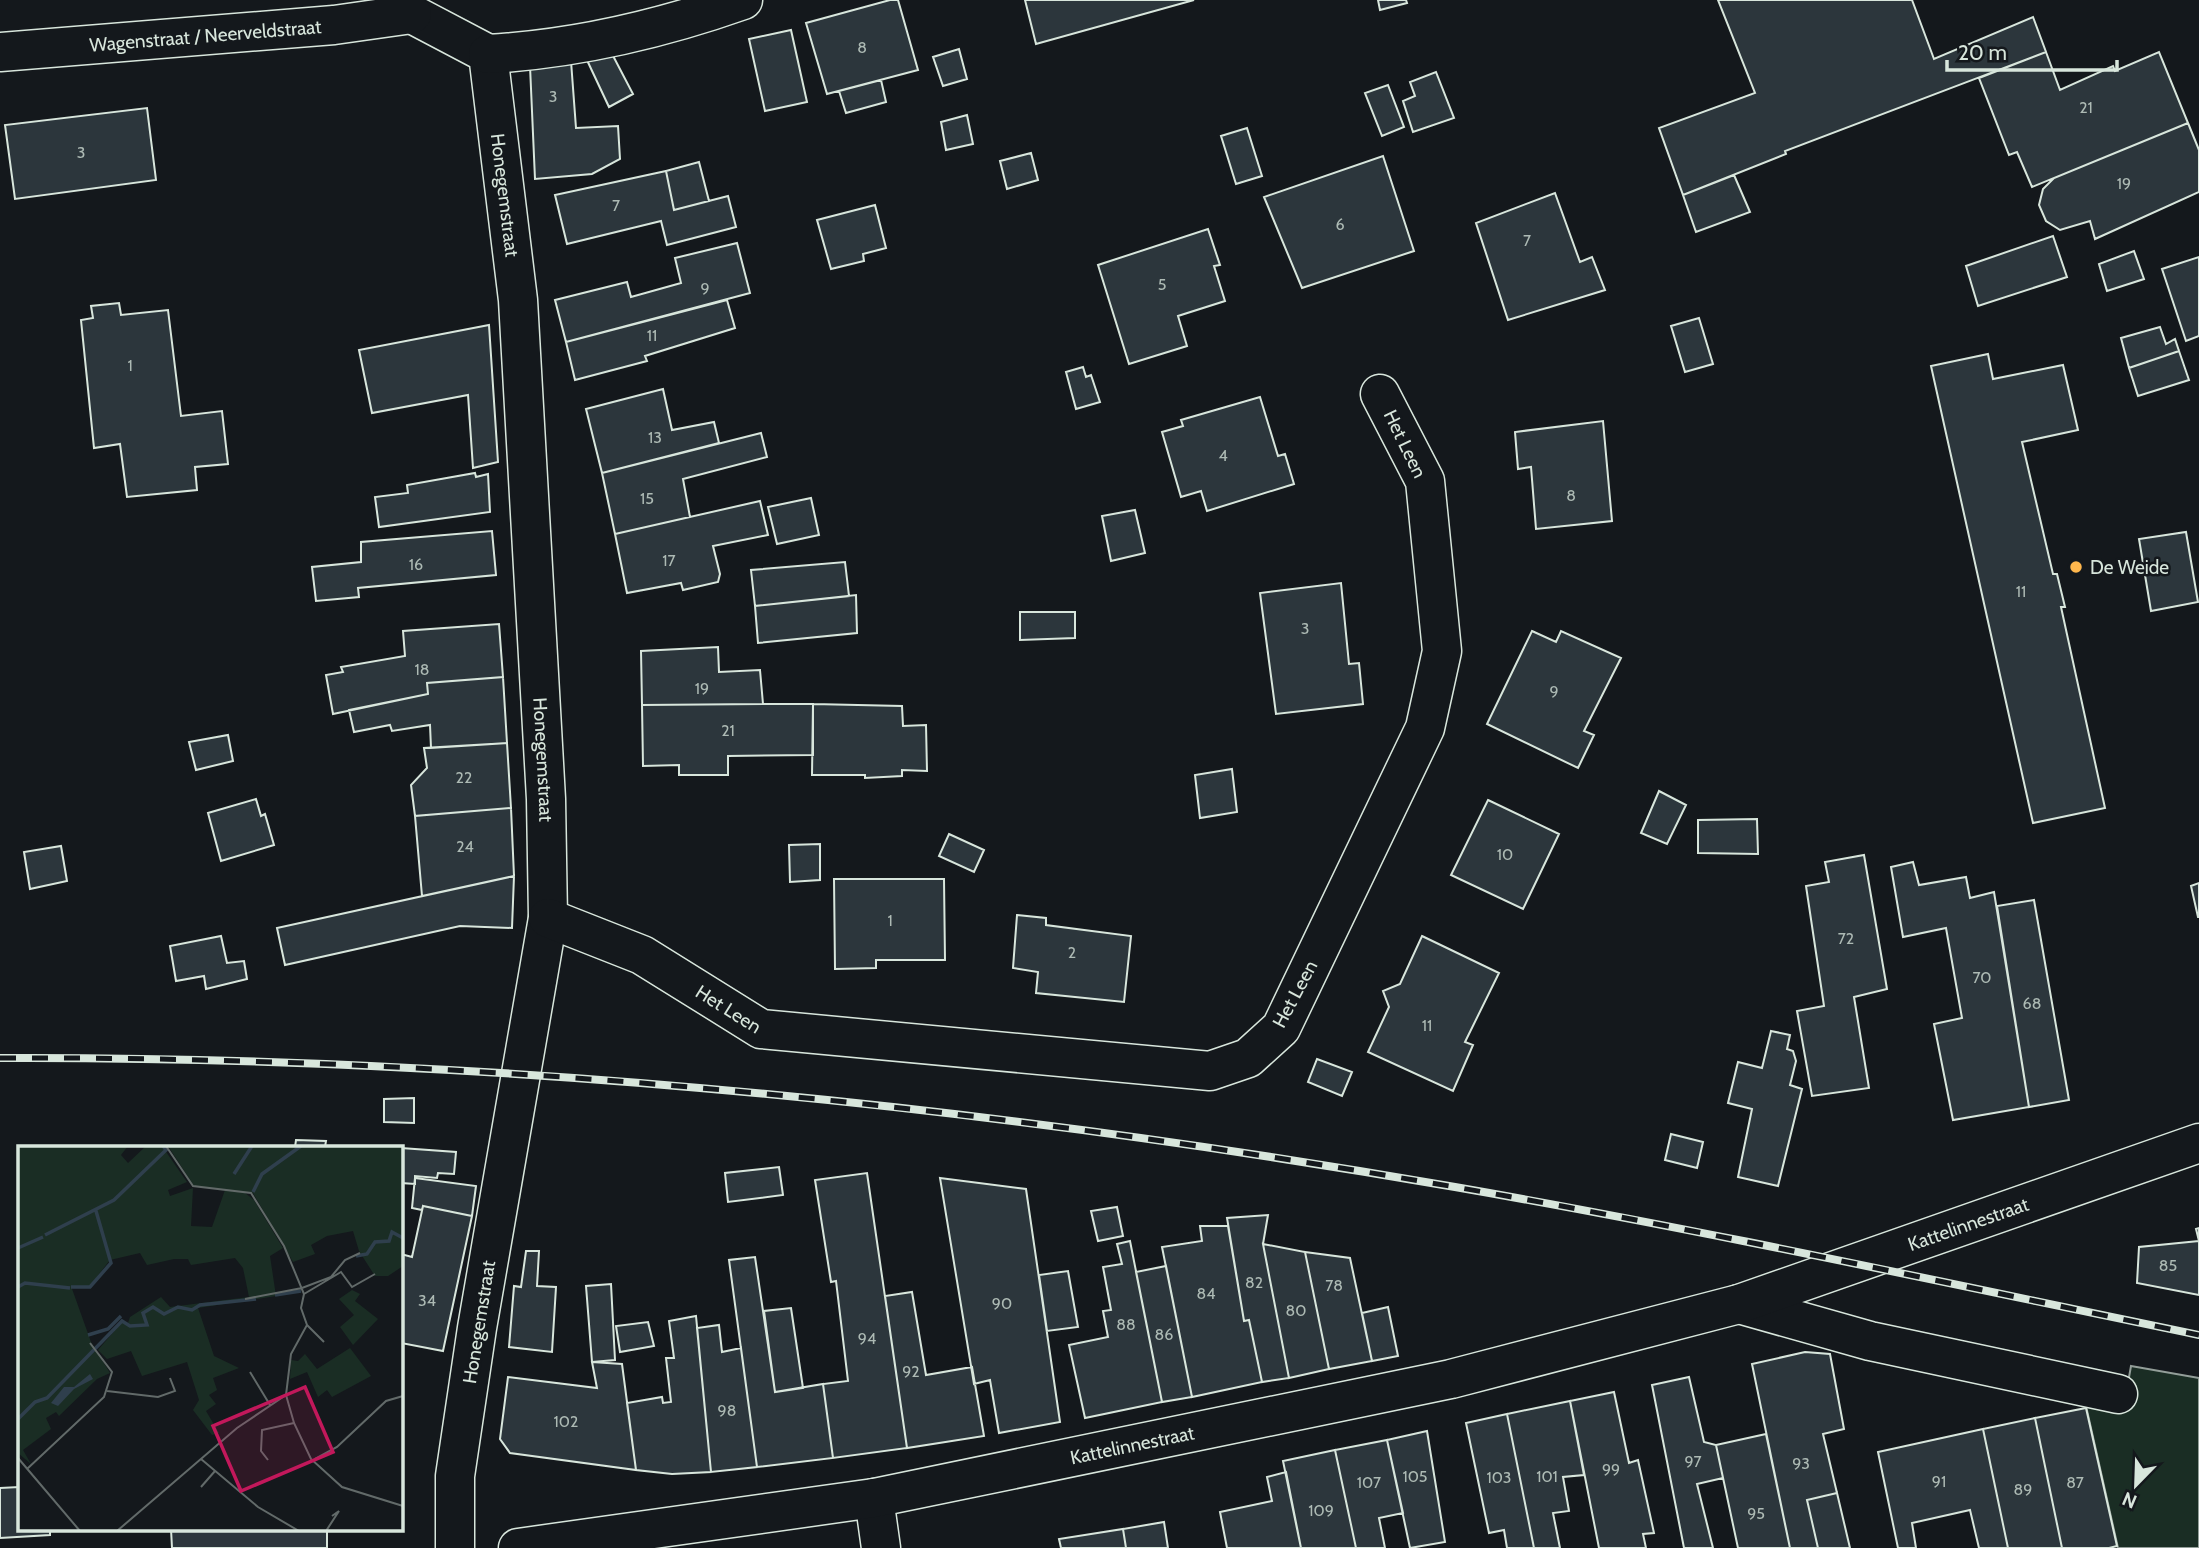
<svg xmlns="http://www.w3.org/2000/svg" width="2199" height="1548" font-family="Cabin,sans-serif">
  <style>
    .green { fill: #1a2d24; stroke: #939e99; stroke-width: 2 }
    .building { fill: #2c363c; stroke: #d8e6dc; stroke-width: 2 }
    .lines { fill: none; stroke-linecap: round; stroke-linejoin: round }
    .minor-casing { stroke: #d8e6dc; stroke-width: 41 }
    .minor { stroke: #14181c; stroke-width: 38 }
    .rail-casing { stroke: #d8e6dc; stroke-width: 8 }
    .rail { stroke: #14181c; stroke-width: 5; stroke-dasharray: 16; stroke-linecap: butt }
    .poi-dot { fill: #ffb74d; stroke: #14181c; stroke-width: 2.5 }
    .labels { text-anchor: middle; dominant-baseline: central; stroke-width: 5; stroke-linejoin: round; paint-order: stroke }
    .number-label { font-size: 16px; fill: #adbab4 }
    .street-label { font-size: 19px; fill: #d8e6dc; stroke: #14181c }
    .poi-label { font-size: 19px; fill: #d8e6dc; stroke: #14181c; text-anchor: start }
    .inset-river { fill: none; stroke: #2f3f4d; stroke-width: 3.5 }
    .inset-road { fill: none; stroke: #626a69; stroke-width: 2 }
    .view { fill: #c2185b; fill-opacity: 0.15; stroke: #c2185b; stroke-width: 3.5 }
    .inset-edge { fill: none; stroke: #d8e6dc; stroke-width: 3.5 }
  </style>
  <rect width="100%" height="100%" fill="#14181c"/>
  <!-- green -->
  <path class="green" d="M2131 1366 2199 1378V1548H2118L2086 1406 2123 1411Z"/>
  <!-- building -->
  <path class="building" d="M890 0H898L918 70 827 94 806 23Z
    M1025 0H1194L1036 44Z
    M1378 0H1406L1407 3 1380 10Z
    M1718 0H1912L1934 59 2033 17 2046 52 1785 151 1786 154 1683 195 1659 128 1755 93Z
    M791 30 807 102 765 111 749 39Z
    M959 49 967 79 943 86 933 57Z
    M610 50 633 94 609 107 586 58Z
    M2046 52 2060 90 2113 66 2115 71 2159 52 2188 123 2032 187 2017 152 2009 155 1979 78Z
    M571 61 576 128 618 126 620 159 592 174 535 179 530 66Z
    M1436 72 1454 118 1413 132 1403 101 1415 96 1410 82Z
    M881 80 886 102 846 113 839 91Z
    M1388 85 1404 127 1382 136 1365 93Z
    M147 108 156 180 15 199 5 125Z
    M967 115 973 144 946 150 941 122Z
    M2188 123 2199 150V192L2095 239 2090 221 2060 230 2046 221 2039 205 2043 189 2054 178Z
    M1247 128 1262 176 1236 184 1221 136Z
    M1031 153 1038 180 1007 189 1000 161Z
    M1383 156 1414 251 1302 288 1264 197Z
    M699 162 709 201 674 210 666 171Z
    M666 171 674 210 728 196 736 227 667 245 661 221 567 244 555 195Z
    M1734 175 1750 212 1696 232 1683 195Z
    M1555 193 1580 262 1592 257 1605 290 1508 320 1476 223Z
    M875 205 886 248 863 254 864 261 831 269 817 220Z
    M1208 229 1220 265 1214 266 1225 301 1178 316 1187 346 1129 364 1098 265Z
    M2053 236 2067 277 1978 306 1966 266Z
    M737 243 750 293 566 342 555 300 627 282 631 297 681 283 675 258Z
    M2134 251 2144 279 2107 291 2099 264Z
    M2199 257V336L2186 341 2162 269Z
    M727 300 735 328 645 356 647 361 575 380 566 342Z
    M119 303 121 315 168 310 181 416 222 411 228 464 195 467 197 490 127 497 120 444 94 448 81 320 93 318 91 306Z
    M1699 318 1713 364 1685 372 1671 326Z
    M489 325 498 462 473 468 468 395 372 413 359 350Z
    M2160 327 2166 344 2175 339 2179 351 2129 368 2121 338Z
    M2179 351 2189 380 2138 396 2129 368Z
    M1988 354 1993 379 2063 365 2078 430 2022 442 2053 574H2057L2065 607H2061L2105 808 2033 823 1931 366Z
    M1083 367 1086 377 1091 375 1100 402 1076 409 1066 372Z
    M663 389 672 430 714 422 719 443 602 473 586 409Z
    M1260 397 1278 456 1285 454 1294 484 1207 511 1201 491 1181 497 1162 432 1183 426 1181 420Z
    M1603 421 1612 521 1536 529 1531 467 1518 469 1515 432Z
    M761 433 767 457 683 479 690 517 615 534 602 473Z
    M475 473 476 477 488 474 490 512 379 527 375 497 408 493 407 485Z
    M811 498 819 535 777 544 768 507Z
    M760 501 768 535 713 546 720 574 718 582 683 590 681 583 627 593 615 534Z
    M1135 510 1145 553 1111 561 1102 516Z
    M492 531 496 575 358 588 359 597 316 601 312 567 361 562V542Z
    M2186 532 2198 602 2151 611 2139 539Z
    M845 562 849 596 755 606 751 570Z
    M1341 583 1349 664 1359 663 1363 704 1276 714 1260 593Z
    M856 595 857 633 758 643 755 606Z
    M1020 612H1075V638L1020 640Z
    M499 624 503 677 427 683 428 694 333 714 326 675 343 672 341 667 405 656 403 631Z
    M1532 631 1556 642 1561 631 1621 658 1584 731 1594 735 1578 768 1487 724Z
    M718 647 719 672 760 670 763 704 642 705 641 651Z
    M503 677 507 743 431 748 430 725 392 731 390 725 354 732 349 710 428 694 427 683Z
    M763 704H813V755L728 756V775H679V765L643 766 642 705Z
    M813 704 902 706 903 726 926 725 927 771 902 770V776L865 778V775H812Z
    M228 735 233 761 196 770 189 742Z
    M507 743 511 808 415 816 411 785 427 768 424 748Z
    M1232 769 1237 812 1200 818 1195 775Z
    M1659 791 1686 805 1667 844 1641 833Z
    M256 799 261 816 265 814 274 845 221 861 208 813Z
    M1488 800 1559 834 1523 909 1451 875Z
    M511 808 514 876 422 896 415 816Z
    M1757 819 1758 854 1698 853V820Z
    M949 834 984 850 974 872 939 856Z
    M820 844V880L790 882 789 845Z
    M61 846 67 881 30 889 24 852Z
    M1864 855 1887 989 1854 997 1869 1088 1812 1096 1797 1011 1824 1006 1806 886 1829 882 1825 862Z
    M1913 862 1919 885 1966 877 1970 898 1994 892 2029 1107 1953 1120 1934 1024 1962 1018 1946 928 1903 937 1891 867Z
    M514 876 512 928 460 926 285 965 277 928Z
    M834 879H944L945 960H876V968L835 969Z
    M2199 883V917H2198L2191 886Z
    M2034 900 2069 1100 2029 1107 1997 906Z
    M1017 915 1046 918V925L1131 936 1124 1002 1036 993 1038 972 1013 968Z
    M221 936 227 963 244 961 247 979 206 989 204 976 176 981 170 946Z
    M1422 936 1499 973 1465 1042 1473 1045 1453 1091 1368 1052 1389 1007 1383 991 1400 984Z
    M1771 1031 1790 1035 1787 1049 1793 1051 1796 1061 1790 1085 1802 1089 1778 1186 1738 1177 1752 1109 1728 1103 1738 1062 1762 1068Z
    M1317 1059 1352 1072 1342 1096 1308 1082Z
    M414 1098V1123L384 1122V1099Z
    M1671 1134 1703 1142 1697 1168 1665 1160Z
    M296 1140 326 1141 325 1147H295Z
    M401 1148 456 1152 454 1174 438 1173 437 1178 415 1176V1184L401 1183Z
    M779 1167 783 1195 728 1202 725 1173Z
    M867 1173 907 1448 833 1458 823 1384 848 1381 836 1281 831 1282 815 1180Z
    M415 1178 476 1186 472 1216 423 1206 422 1210 412 1208Z
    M940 1178 1026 1189 1060 1422 999 1433 990 1380 974 1384Z
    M423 1206 472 1216 443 1351 401 1343V1254L412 1257Z
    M1117 1207 1123 1236 1098 1241 1091 1211Z
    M1268 1215 1263 1244 1289 1378 1262 1382 1249 1320 1244 1321 1227 1218Z
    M1200 1226H1228L1244 1321 1249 1320 1262 1382 1192 1397 1162 1247 1202 1241Z
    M2199 1228V1295L2137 1283 2139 1247 2199 1241 2196 1229Z
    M1130 1241 1162 1402 1085 1418 1069 1345 1108 1337 1103 1311 1111 1310 1103 1267 1122 1264 1117 1244Z
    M1263 1244 1305 1252 1329 1369 1289 1378Z
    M526 1251H539L537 1286 556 1287 552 1352 509 1347 514 1286 521 1287Z
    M1305 1252 1350 1258 1372 1361 1329 1369Z
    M755 1257 775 1392 823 1384 833 1458 757 1467 729 1260Z
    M1166 1266 1192 1397 1162 1402 1136 1272Z
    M1068 1271 1078 1327 1047 1331 1039 1275Z
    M611 1284 615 1360 592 1362 586 1286Z
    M912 1292 926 1375 972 1367 984 1436 907 1448 885 1296Z
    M1388 1307 1398 1356 1372 1361 1362 1313Z
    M791 1308 803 1388 775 1392 764 1311Z
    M696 1316 711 1472 672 1474 636 1470 627 1403 662 1397 663 1403 671 1402 666 1358H674L669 1321Z
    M648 1322 654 1346 620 1352 616 1326Z
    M719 1325 722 1352 741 1348 757 1467 711 1472 697 1328Z
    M1805 1352 1830 1354 1844 1429 1823 1434 1837 1493 1807 1500 1818 1548H1790L1752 1364Z
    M592 1362 622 1364 636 1470 510 1453 500 1439 508 1377 597 1388Z
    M1689 1377 1704 1442 1716 1445 1723 1478 1697 1484 1713 1548H1684L1652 1385Z
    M1614 1392 1629 1463 1638 1460 1654 1533 1643 1534 1646 1548H1599L1570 1401Z
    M1570 1401 1584 1475 1563 1477 1569 1511 1553 1513 1560 1548H1534L1507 1414Z
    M2086 1408 2117 1546 2109 1548H2062L2035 1418Z
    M1507 1414 1534 1548H1507L1504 1530 1489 1533 1466 1423Z
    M2035 1418 2062 1548H2008L1983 1429Z
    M1983 1429 2008 1548H1979L1970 1510 1912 1523 1916 1548H1898L1878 1452Z
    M1427 1431 1445 1542 1410 1548 1387 1440Z
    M1766 1434 1790 1548H1738L1716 1445Z
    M1387 1440 1403 1513 1379 1518 1385 1548H1356L1335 1450Z
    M1335 1450 1356 1548H1301L1283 1461Z
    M1286 1472 1301 1548H1227L1220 1512 1272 1501 1267 1477Z
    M19 1487V1529H50V1535L0 1538V1488Z
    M1837 1493 1850 1548H1818L1807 1500Z
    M1164 1522 1168 1548H1126L1123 1529Z
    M171 1529H327V1548H172Z
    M1123 1529 1126 1548H1061L1059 1539Z"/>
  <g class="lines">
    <!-- minor casing -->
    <g class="minor-casing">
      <g id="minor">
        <path id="s1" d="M412 14 488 54 518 300 546 799 548 918 477 1328 455 1476V1548"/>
        <path id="s2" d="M0 52 334 25 412 14"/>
        <path d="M488 54C575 49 661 29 743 0"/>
        <path id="s3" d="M548 918 642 955 761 1029 1210 1071 1248 1058 1281 1028 1425 728 1442 651 1425 481 1380 394"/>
        <path d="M1739 1304 1870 1341 2118 1394"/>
        <path d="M874 1498 881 1548"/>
        <path id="s4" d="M518 1548 874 1498 1451 1379 1739 1304 2199 1143"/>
      </g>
    </g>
    <!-- minor -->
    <use href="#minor" class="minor"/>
    <!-- rail casing -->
    <g class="rail-casing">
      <path id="rail" d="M0 1058C487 1056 975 1104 1455 1187 1704 1230 1951 1284 2199 1335"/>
    </g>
    <!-- rail -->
    <use href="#rail" class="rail"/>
  </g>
  <!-- markers -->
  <circle class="poi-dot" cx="2076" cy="567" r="7"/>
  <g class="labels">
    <!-- number labels -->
    <g class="number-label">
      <text x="862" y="47">8</text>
      <text x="553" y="96">3</text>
      <text x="2086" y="107">21</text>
      <text x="81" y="152">3</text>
      <text x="2124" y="183">19</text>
      <text x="616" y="205">7</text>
      <text x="1340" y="224">6</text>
      <text x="1527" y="240">7</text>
      <text x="1162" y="284">5</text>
      <text x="705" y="288">9</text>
      <text x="652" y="335">11</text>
      <text x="130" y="365">1</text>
      <text x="655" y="437">13</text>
      <text x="1223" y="455">4</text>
      <text x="1571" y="495">8</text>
      <text x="647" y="498">15</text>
      <text x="669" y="560">17</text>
      <text x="416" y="564">16</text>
      <text x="2021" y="591">11</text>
      <text x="1305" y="628">3</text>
      <text x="422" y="669">18</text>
      <text x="702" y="688">19</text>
      <text x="1554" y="691">9</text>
      <text x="728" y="730">21</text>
      <text x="464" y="777">22</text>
      <text x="465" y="846">24</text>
      <text x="1505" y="854">10</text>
      <text x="890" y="920">1</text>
      <text x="1846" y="938">72</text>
      <text x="1072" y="952">2</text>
      <text x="1982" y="977">70</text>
      <text x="2032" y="1003">68</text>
      <text x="1427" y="1025">11</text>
      <text x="2168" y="1265">85</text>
      <text x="1254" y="1282">82</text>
      <text x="1334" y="1285">78</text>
      <text x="1206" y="1293">84</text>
      <text x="427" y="1300">34</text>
      <text x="1002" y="1303">90</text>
      <text x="1296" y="1310">80</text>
      <text x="1126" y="1324">88</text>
      <text x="1164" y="1334">86</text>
      <text x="867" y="1338">94</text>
      <text x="911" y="1371">92</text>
      <text x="727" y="1410">98</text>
      <text x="566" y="1421">102</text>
      <text x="1693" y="1461">97</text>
      <text x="1801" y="1463">93</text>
      <text x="1611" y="1469">99</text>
      <text x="1415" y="1476">105</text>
      <text x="1547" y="1476">101</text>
      <text x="1499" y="1477">103</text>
      <text x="1939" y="1481">91</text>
      <text x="1369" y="1482">107</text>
      <text x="2075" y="1482">87</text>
      <text x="2023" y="1489">89</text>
      <text x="1321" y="1510">109</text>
      <text x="1756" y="1513">95</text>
    </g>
    <!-- street labels -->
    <g class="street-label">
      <text stroke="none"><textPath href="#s2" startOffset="206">Wagenstraat / Neerveldstraat</textPath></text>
      <text stroke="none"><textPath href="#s1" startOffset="228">Honegemstraat</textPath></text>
      <text transform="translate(1405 444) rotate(64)">Het Leen</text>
      <text stroke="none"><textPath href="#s1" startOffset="794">Honegemstraat</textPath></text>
      <text transform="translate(1295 994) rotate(-62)">Het Leen</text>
      <text stroke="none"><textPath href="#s3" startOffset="203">Het Leen</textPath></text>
      <text stroke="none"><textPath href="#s4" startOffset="1489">Kattelinnestraat</textPath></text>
      <text transform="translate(479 1322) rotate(-81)">Honegemstraat</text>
      <text stroke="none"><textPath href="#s4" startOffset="623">Kattelinnestraat</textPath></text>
    </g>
    <!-- poi labels -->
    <g class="poi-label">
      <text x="2090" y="567">De Weide</text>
    </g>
  </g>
  <!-- overview -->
  <g transform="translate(18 1146)">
    <rect width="385" height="385" fill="#14181c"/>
    <path d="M0 0H110L103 9 110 17 128 0H144L169 36 150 44 152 50 175 42 173 80 194 81 207 44 227 47 236 54 265 102 252 110 258 150 180 162 196 210 221 222 195 232 199 244 191 249 198 258 188 265 201 287 194 289 175 264 181 254 169 216 124 230 113 205 89 213 80 204 105 175 117 181 110 177 112 171 143 151 152 161 231 151 225 122 217 112 173 119 170 113H156L129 119 122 107 92 114 71 141 53 140 73 196 92 227 79 233 41 270 38 266 28 272 33 283 5 304 13 318 0 307ZM150 0H385V120L370 130H357L341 105 335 85 309 90 293 99 297 108 275 116 235 47 176 40ZM334 144 342 148 337 155 360 173 335 199 322 181 336 169 321 153ZM332 202 353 230 314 251 309 244 300 251 289 226 272 233 273 214 280 215 287 208 299 223Z" fill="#1a2d24"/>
    <path d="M72 228 75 233 56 243 40 260 33 257 46 241H56Z" fill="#2f3f4d"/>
    <path class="inset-river" d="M216 28 234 0M235 46 244 28 283 0M27 89 96 54 148 4 145 0M0 102 25 91M338 110 349 108 357 96 371 95 374 86 385 92M0 141 7 137 52 142M53 141H72L93 117 78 65M257 149 283 145M70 189 90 183 103 170M0 273 17 256 29 252 104 175 112 180 129 179 125 167 135 161 146 168 160 161 174 164 182 159 238 153"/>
    <path class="inset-road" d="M148 0 175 40 233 47 266 100 286 148 283 162 289 179 273 208 268 249 276 277 293 313 324 341 385 360M286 148 323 126 334 141 357 128M227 153 284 142 313 131 327 114 342 107M289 179 306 196M232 226 252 259M89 245 140 251 157 245 152 232M0 312 62 385M183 313 240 361 281 385M297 313 319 301 368 255 385 250M250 314 243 305 244 284 276 277M9 323 86 251 94 226 72 197M183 341 197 325M99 385 219 282 268 249M308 385 321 365 314 370"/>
    <path class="view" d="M287 241 315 306 223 345 195 280Z"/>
    <rect width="385" height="385" class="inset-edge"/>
  </g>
  <!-- north arrow -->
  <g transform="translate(2136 1485) rotate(203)" stroke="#14181c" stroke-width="5" paint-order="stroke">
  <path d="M0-5L12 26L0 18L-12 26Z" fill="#d8e6dc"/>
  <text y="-10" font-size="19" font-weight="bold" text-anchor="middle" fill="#d8e6dc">N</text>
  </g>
  <!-- scale -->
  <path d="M1947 60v10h170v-10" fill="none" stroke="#d8e6dc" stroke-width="3.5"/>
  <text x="1958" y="60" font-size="21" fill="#d8e6dc" stroke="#14181c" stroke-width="5" paint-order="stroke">20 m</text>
</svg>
